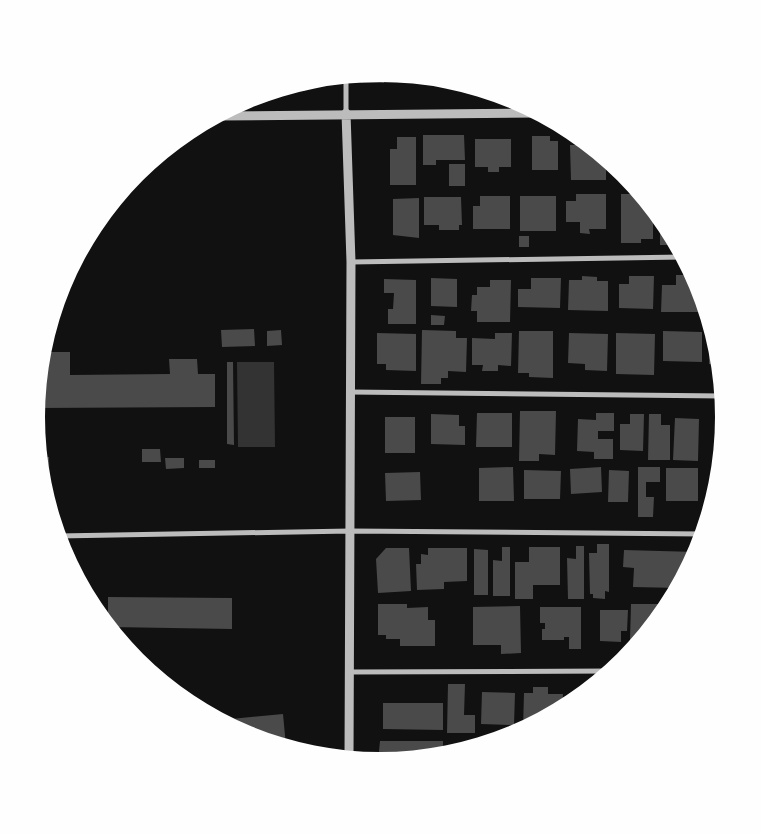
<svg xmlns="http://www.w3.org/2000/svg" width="761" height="834" font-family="Mulish,sans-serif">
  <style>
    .water { fill: #333 }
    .building { fill: #4a4a4a }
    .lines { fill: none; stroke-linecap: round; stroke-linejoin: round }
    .minor { stroke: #bcbcbc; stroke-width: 5 }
    .tertiary { stroke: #bcbcbc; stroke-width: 9 }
  </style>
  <rect width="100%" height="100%" fill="#111"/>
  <!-- water -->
  <path class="water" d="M237 362H274L275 447H238Z"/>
  <!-- building -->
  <path class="building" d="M381 73H384V83H361V75Z
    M415 76 429 78V81H415Z
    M305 82V91H287V87Z
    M423 135H464L465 160H436V165H423Z
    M532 136H550V141H558V170H532Z
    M397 137H416V185H390V149H397Z
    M475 139H511V167H499V172H488V167H475Z
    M581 139 606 159V180H571L570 145H581Z
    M449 164H465V186H449Z
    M616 167 624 174 625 175H616Z
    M576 194H606V229H589L590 234 580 233V222H566V201H576Z
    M621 194H641L653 208V239H641V243H621Z
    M480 196H510V229H473V206H480Z
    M520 196H556V231H520Z
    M424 197H461L462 225H459V230H439V225H424Z
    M419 198V238L393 235V199Z
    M660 230H667V245H660Z
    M519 236H529V247H519Z
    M676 275H693L701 294V312H661L662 285H676Z
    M582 276 597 277V281H608V311L568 310 569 280H582Z
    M629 276H654L653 309 619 308V284H629Z
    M431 278 457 279V307L431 306Z
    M531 278H561L560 308 518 307V289H531Z
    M384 279 416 280V324H388V309H393L394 293H384Z
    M490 280H511L510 322H477V311H471L472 295H477V287H490Z
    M431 315 445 316 444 325H431Z
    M709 328H712L718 350 720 365 709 364Z
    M254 329 255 346 222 347 221 330Z
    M281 330 282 345 267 346V331Z
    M422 330 456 331V338H467L466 372 448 371V378H441V384H421Z
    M519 331H553V378L529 377V373H518Z
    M663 331 702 332V362L663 361Z
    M377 333 416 334V371L386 370V364H377Z
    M495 333H512L511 366 498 365V371H482L483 365H472V338L495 339Z
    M569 333 608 334 607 371 585 370V364L568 363Z
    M616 333 655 334 654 375 616 374Z
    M43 352H70V375L170 374 169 359H197L198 374H215V407L37 408Z
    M227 362H233L234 445 227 444Z
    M520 411H556L555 455 539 454V461H519Z
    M477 413H512V447H476Z
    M596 413H614V431H598V439H613V459H594V452L577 451 578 419 596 420Z
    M431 414 459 415V426H465V445L431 444Z
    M630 414H644L643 451 620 450V424H630Z
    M649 414H661V425H670V460H648Z
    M385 417H415V453H385Z
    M675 418 699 419 698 461 673 460Z
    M142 449H160L161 462H142Z
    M40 457H49L50 499H47L43 484Z
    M165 458H184V468L166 469Z
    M199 460H215V468H199Z
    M513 467 514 501H479V468Z
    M601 467 602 492 571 494 570 469Z
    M638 467H660V482H646V497H654L653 517H638Z
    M666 468H698V501H666Z
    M524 470 561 471 560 499H524Z
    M609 470 629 471 628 502H608Z
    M420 472 421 500 386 501 385 473Z
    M597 544H609V592L605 591V599L593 598V594H590L589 553H597Z
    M576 546H584V599H568L567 558 576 559Z
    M502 547H510V596H493V560L502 561Z
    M529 547H560V585H533V599H515V562H529Z
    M386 548H409L411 591 378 593 376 559Z
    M428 548H467V581L444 582V589L417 590 416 564H421V554L428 555Z
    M474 549 488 550V595H474Z
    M624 550 697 552 678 588 633 587 634 568 623 567Z
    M108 597 232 598V629L110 627 108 625Z
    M378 604H407V608L428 607V620H435V646H400V639H386V635H378Z
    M631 604H659V617L641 640H630Z
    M520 606 521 653 501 654V645H473V607Z
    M540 607H581V649H569V637H564V640H542V629H545V623H540Z
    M600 610H628L627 631H621V642L600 641Z
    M448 684H465L464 715H475V733H447Z
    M533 687H548V694H563L562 708 523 729 524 693H533Z
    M482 692 515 693 514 725 481 724Z
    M383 703H443V730L383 729Z
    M283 714 286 746 248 735 221 720Z
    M380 741H443V755L378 761Z
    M454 744H482L454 753Z"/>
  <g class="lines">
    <!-- minor -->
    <path class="minor" d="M346 76V113
      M351 262 683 257
      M350 392 723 396
      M58 536 350 531 703 534
      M349 672 611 671"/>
    <!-- tertiary -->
    <path class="tertiary" d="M346 113 351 262 349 758
      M218 116 538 113"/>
  </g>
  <!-- crop -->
  <path d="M0 0H761V834H0ZM45 417a335 335 0 1 1 670 0a335 335 0 1 1-670 0Z" fill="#fefefe" fill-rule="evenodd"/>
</svg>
